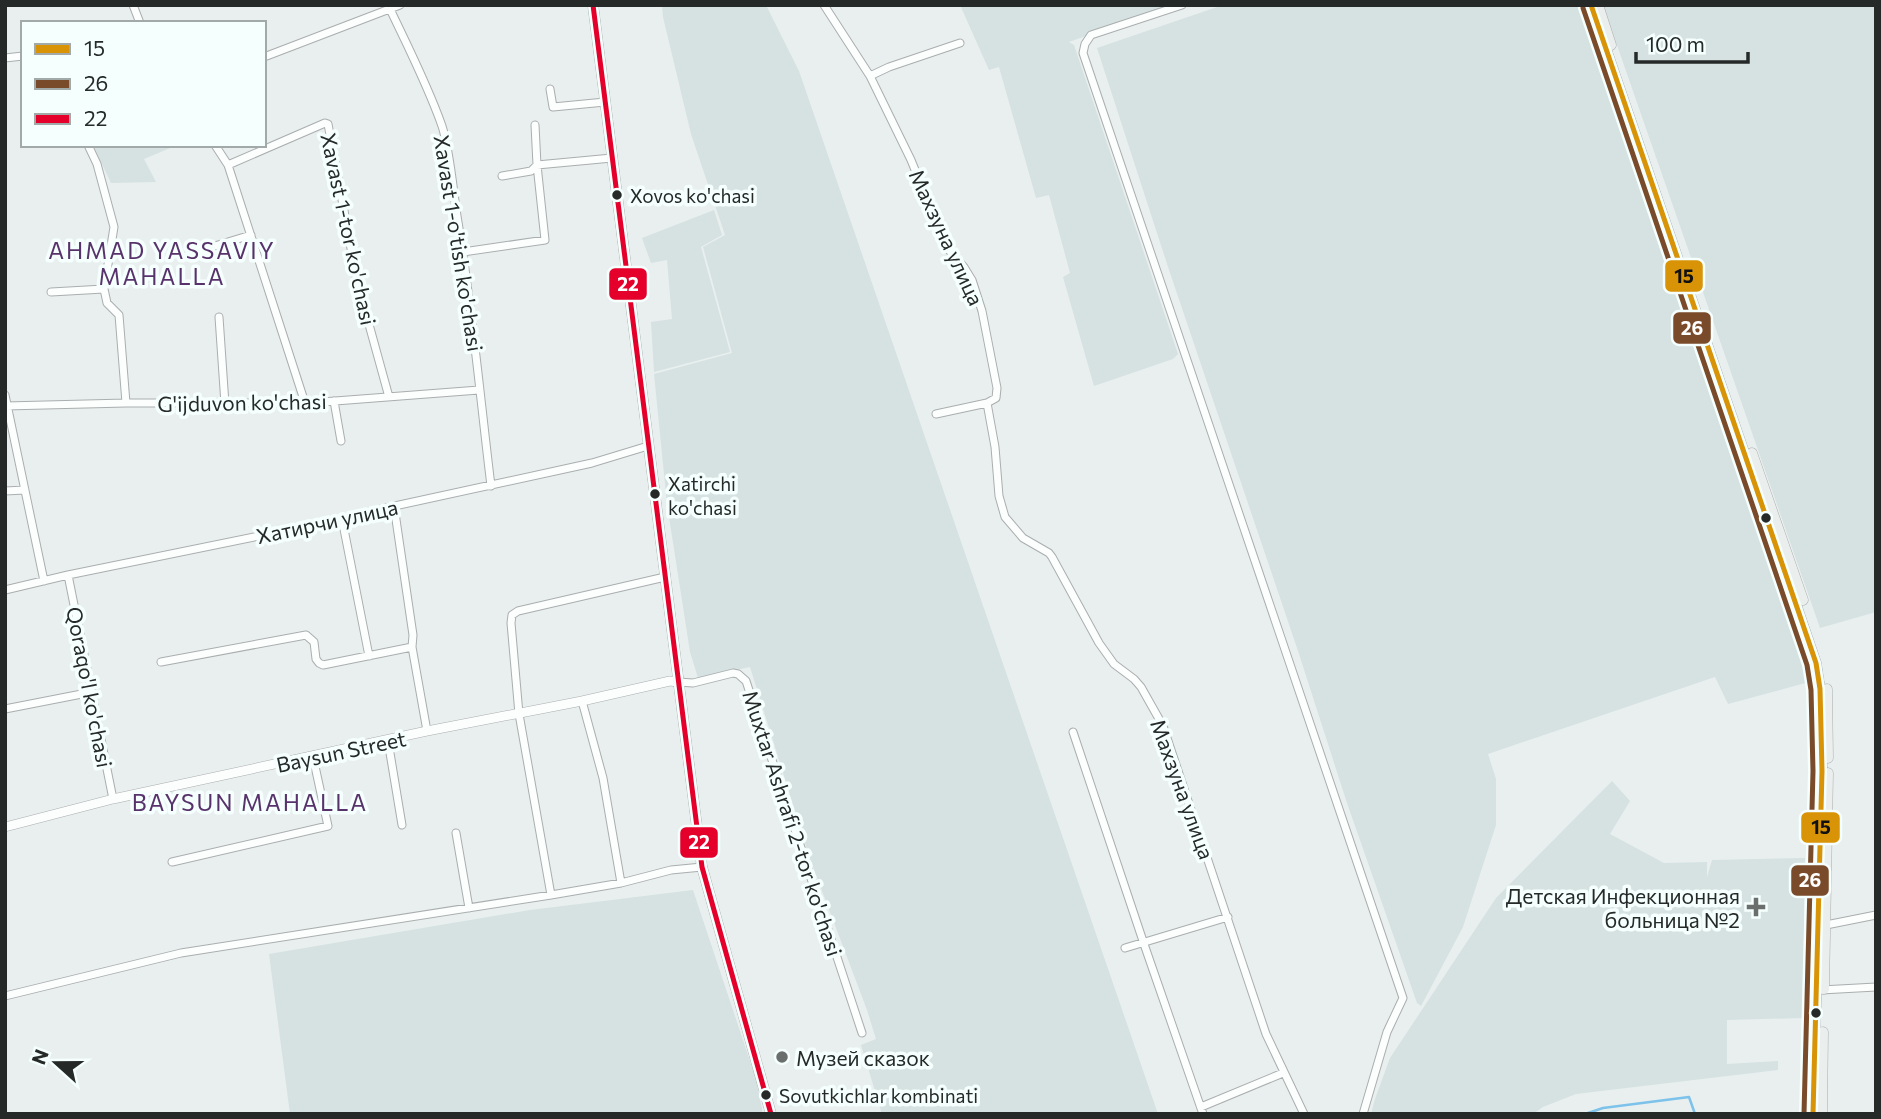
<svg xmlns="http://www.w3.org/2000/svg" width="1881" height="1119" font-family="Commissioner,sans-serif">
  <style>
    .built { fill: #d5e2e1 }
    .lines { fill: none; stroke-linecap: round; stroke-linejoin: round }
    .stream { stroke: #7cc2ea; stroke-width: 2.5 }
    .minor-casing { stroke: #aaaeae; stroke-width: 9 }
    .tertiary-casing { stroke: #aaaeae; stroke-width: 10 }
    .secondary-casing { stroke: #aaaeae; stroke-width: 11 }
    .minor { stroke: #fcfdfd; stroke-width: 7 }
    .tertiary { stroke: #fcfdfd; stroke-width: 9 }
    .secondary { stroke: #eaeeed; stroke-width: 10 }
    .bus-1-casing { stroke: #f5fffe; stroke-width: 10 }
    .bus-2-casing { stroke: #f5fffe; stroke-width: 10 }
    .bus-3-casing { stroke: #f5fffe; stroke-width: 10 }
    .bus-1 { stroke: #d89306; stroke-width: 5 }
    .bus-2 { stroke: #7a4b2a; stroke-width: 5 }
    .bus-3 { stroke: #e4002b; stroke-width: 5 }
    .bus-dot { fill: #252a29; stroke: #f5fffe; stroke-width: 2.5 }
    .poi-dot { fill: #6a6f6e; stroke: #f5fffe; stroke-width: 2.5 }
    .labels { text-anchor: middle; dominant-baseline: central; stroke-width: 7; stroke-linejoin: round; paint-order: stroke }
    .bus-label { font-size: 19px; fill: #252a29; stroke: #f5fffe; text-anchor: start }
    .street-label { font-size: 21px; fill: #252a29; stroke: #f5fffe }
    .poi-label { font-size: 21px; fill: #252a29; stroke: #f5fffe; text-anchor: end }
    .neighbourhood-label { font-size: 23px; letter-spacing: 2px; fill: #58336b; stroke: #f5fffe }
    .line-badge { stroke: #f5fffe; stroke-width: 2.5 }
    .badge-label { font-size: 19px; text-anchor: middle; font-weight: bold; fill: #fff }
    .pale-badge-label { font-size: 19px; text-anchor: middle; font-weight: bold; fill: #111 }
  </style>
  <rect width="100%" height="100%" fill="#e9efef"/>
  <!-- built -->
  <path class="built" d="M662 5H766L799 71 1158 1114H882L861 1045 876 1039 867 1010 810 859 750 667 698 678 690 652 667 504 654 374 732 353 703 247 725 235 691 134 663 17Z
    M960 5H1172L1069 42 1074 45 1178 354 1173 359 1094 386 1063 277 1070 273 1049 195 1036 198 999 67 989 70Z
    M1223 5H1581L1809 682 1728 704 1715 677 1488 754 1496 779V825L1463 927 1421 1006 1417 1003 1347 803 1298 651 1168 267 1097 48Z
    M1603 5H1876V612L1820 628Z
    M93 145H175V146L144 159 156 182 111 183Z
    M714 210 722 235 701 247 730 352 654 372 651 322 672 319 667 260 651 263 642 238Z
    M1612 781 1630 801 1610 834 1664 863 1707 862V877L1712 860 1805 858 1803 1018 1727 1020V1064L1778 1061V1070L1576 1094 1543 1107 1533 1114H1371L1375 1099 1390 1058 1496 898Z
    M693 890 756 1079 763 1114H290L269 954 530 910Z"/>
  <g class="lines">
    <!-- stream -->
    <path class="stream" d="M1585 1114 1603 1108 1689 1097 1695 1114"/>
    <!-- minor casing -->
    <g class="minor-casing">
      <path id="minor" d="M133 5 140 23
        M824 5 870 76 911 160 947 248 964 267 972 280 982 311 997 388 996 398 987 403 995 447 999 496 1005 517 1023 538 1049 553 1052 557 1099 643 1114 664 1134 679 1141 687 1163 726 1266 1034 1304 1114
        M1182 5 1091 35 1085 44 1083 53 1403 998 1387 1032 1363 1114
        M390 9C408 47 428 86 442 126 450 151 453 189 457 216 472 306 480 396 491 486
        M264 57 400 5
        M5 58 23 56
        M870 76 889 67 960 43
        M550 89 553 107 605 102
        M88 145 97 164 114 227 104 289 107 303 119 315 126 403
        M215 145 228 165 305 403
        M228 165 325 123 328 124 357 281 389 397
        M502 176 531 171 537 165 612 158
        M195 252 251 235
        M463 252 545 240 537 165 535 125
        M51 292 104 289
        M219 317 225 404
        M5 395 44 581
        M334 401 341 441
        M5 406 126 403H309L479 390
        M936 414 987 403
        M5 491 25 490
        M394 506 413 635 412 647 427 731
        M342 519 369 656
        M68 575 113 799
        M5 590 68 575 342 519 381 509 592 463 648 446
        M161 662 306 635 314 642 316 659 319 663 323 665 412 647
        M678 682 693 683 733 673 738 674 746 681 862 1033
        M582 701 603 778 621 883
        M5 709 92 692
        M1073 732 1144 944 1203 1114
        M388 741 402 825
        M456 833 469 908
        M172 862 328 826 313 757
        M551 895 519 714 511 623 512 615 518 611 665 577
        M1821 926 1876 915
        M1125 948 1228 917
        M1821 990 1876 987
        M5 996 181 953 551 895 621 883 671 870 702 867
        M1201 1107 1283 1073"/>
    </g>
    <!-- tertiary casing -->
    <g class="tertiary-casing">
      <path id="tertiary" d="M5 827 113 799 427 731 582 701 670 681 678 682"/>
    </g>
    <!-- secondary casing -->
    <g class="secondary-casing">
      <path id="secondary" d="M593 5 702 867 771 1114
        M1591 5 1816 663 1820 689 1822 771 1813 1114
        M1598 5 1611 45
        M1752 453 1803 600
        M1827 689 1828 758
        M1824 989 1828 773
        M1822 1114 1823 1032"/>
    </g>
    <!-- minor -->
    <use href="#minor" class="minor"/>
    <!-- tertiary -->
    <use href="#tertiary" class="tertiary"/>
    <!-- secondary -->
    <use href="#secondary" class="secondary"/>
    <!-- bus-1 casing -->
    <g class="bus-1-casing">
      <path id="bus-1" d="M1591 5 1816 663 1820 689 1822 771 1813 1114"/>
    </g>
    <!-- bus-2 casing -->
    <g class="bus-2-casing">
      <path id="bus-2" d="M1583 8 1807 665 1811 690 1813 771 1804 1114"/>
    </g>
    <!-- bus-3 casing -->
    <g class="bus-3-casing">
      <path id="bus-3" d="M593 5 702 867 771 1114"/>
    </g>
    <!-- bus-1 -->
    <use href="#bus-1" class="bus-1"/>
    <!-- bus-2 -->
    <use href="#bus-2" class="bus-2"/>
    <!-- bus-3 -->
    <use href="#bus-3" class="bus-3"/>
  </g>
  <!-- markers -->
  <g class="bus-dot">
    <circle cx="617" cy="195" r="6"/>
    <circle cx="655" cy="494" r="6"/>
    <circle cx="1766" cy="518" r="6"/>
    <circle cx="1816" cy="1013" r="6"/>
    <circle cx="766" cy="1095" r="6"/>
  </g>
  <g class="poi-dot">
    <path d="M1752.5 896.5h7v7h7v7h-7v7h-7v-7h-7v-7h7z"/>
    <circle cx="782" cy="1057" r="7"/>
  </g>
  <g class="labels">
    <!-- bus labels -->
    <g class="bus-label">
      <text x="630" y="195">Xovos ko'chasi</text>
      <text x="668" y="483">Xatirchi<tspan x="668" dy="24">ko'chasi</tspan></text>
      <text x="779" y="1095">Sovutkichlar kombinati</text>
    </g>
    <!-- street labels -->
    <g class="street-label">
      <text transform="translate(349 229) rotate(78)">Xavast 1-tor ko'chasi</text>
      <text transform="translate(947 237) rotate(65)">Махзуна улица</text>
      <text transform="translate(459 243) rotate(81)">Xavast 1-o'tish ko'chasi</text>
      <text transform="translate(242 402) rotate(-1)">G'ijduvon ko'chasi</text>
      <text transform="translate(327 521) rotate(-12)">Хатирчи улица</text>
      <text transform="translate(90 687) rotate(79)">Qoraqo'l ko'chasi</text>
      <text transform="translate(341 751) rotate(-12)">Bаysun Street</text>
      <text transform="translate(1183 789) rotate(70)">Махзуна улица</text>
      <text transform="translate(793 823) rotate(72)">Muxtar Ashrafi 2-tor ko'chasi</text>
    </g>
    <!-- poi labels -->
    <g class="poi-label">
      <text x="1740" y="895">Детская Инфекционная<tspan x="1740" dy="24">больница №2</tspan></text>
      <text x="796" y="1057" text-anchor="start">Музей сказок</text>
    </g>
    <!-- neighbourhood labels -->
    <g class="neighbourhood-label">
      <text x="162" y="250">AHMAD YASSAVIY<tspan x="162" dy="26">MAHALLA</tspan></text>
      <text x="250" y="802">BAYSUN MAHALLA</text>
    </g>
  </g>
  <g class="line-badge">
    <rect x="1664" y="259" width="40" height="34" rx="7" fill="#d89306"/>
    <rect x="608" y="267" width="40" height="34" rx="7" fill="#e4002b"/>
    <rect x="1672" y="311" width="40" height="34" rx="7" fill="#7a4b2a"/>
    <rect x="1800" y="811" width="41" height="33" rx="7" fill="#d89306"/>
    <rect x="679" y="826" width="40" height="33" rx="7" fill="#e4002b"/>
    <rect x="1790" y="864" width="40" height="33" rx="7" fill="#7a4b2a"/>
  </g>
  <g class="badge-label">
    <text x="628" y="291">22</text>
    <text x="1692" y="335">26</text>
    <text x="699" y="849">22</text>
    <text x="1810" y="887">26</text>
  </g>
  <g class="pale-badge-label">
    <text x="1684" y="283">15</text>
    <text x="1821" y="834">15</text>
  </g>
  <!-- border -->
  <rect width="1881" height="1119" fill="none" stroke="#252a29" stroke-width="14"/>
  <!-- legend -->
  <rect x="21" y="21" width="245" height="126" fill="#f5fffe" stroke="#a2aaa9" stroke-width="2"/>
  <rect x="35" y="44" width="35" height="10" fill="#d89306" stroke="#a2aaa9" stroke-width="2"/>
  <text x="84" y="56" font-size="21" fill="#252a29">15</text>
  <rect x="35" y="79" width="35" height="10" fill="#7a4b2a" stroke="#a2aaa9" stroke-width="2"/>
  <text x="84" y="91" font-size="21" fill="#252a29">26</text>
  <rect x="35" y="114" width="35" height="10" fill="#e4002b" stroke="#a2aaa9" stroke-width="2"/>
  <text x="84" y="126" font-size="21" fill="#252a29">22</text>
  <!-- north arrow -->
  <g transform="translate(56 1063) rotate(291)" stroke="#f5fffe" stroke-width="5" paint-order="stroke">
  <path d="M0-5L12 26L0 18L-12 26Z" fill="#252a29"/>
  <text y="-10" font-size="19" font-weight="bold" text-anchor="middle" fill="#252a29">N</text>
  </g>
  <!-- scale -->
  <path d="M1636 52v10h112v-10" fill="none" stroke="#252a29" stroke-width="3.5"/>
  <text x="1646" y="52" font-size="21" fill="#252a29" stroke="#f5fffe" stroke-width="5" paint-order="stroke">100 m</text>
</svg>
